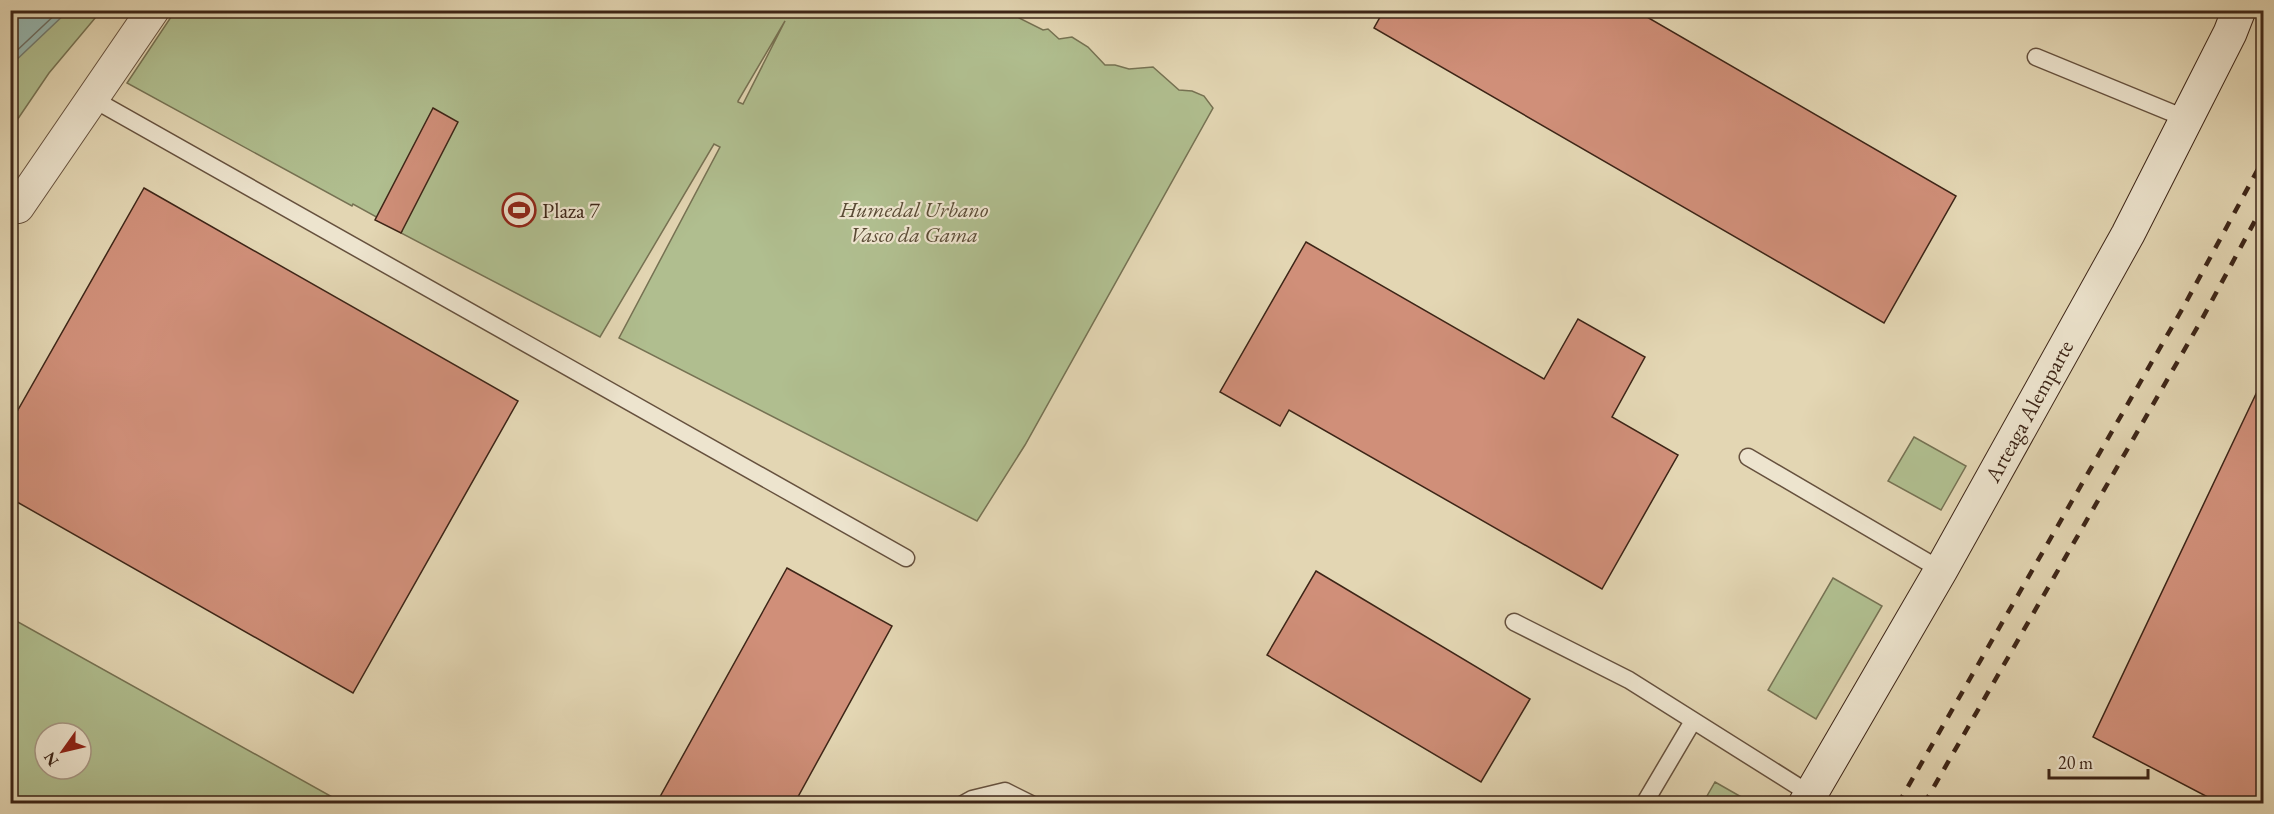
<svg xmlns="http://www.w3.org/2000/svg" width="2274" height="814" font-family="'EB Garamond',serif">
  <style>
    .green { fill: #b0be8f; stroke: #767253; stroke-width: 1.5; fill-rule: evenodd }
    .water { fill: #96b8b2; stroke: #727d74; stroke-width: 1.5 }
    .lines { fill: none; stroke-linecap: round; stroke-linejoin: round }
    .shore { stroke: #6a6e64; stroke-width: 1.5 }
    .building { fill: #d08f79; stroke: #3d2517; stroke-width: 1.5 }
    .service-casing { stroke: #66513e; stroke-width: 19 }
    .minor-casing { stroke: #66513e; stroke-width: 34 }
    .secondary-casing { stroke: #3d2517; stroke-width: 35 }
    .service { stroke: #ede4ce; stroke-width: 16 }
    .minor { stroke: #ede4ce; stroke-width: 32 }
    .secondary { stroke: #ede4ce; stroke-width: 33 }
    .rail { stroke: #3d2517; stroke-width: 4.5; stroke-dasharray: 10 10; stroke-linecap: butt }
    .labels { text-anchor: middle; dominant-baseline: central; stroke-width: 4.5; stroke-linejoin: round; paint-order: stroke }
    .park-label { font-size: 22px; font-style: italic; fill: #5a4b35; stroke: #ede4ce }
    .poi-label { font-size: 22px; fill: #3d2517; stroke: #ede4ce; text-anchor: start }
    .street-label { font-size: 22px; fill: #3d2517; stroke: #ede4ce }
  </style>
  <rect width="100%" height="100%" fill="#e3d6b3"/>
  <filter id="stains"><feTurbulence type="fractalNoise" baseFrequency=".00333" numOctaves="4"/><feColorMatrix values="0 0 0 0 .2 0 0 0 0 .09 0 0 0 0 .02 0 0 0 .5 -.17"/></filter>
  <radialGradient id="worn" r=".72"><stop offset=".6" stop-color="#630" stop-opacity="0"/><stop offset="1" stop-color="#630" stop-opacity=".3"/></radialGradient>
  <!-- green -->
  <path class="green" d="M1016 10 1019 18 1043 30 1048 29 1059 39 1072 37 1088 47 1105 65H1115L1129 69 1153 67 1179 90 1192 91 1204 96 1213 108 1025 445 977 521 619 338 720 147 714 144 600 337 401 233 402 231 353 204 352 206 127 83 175 11ZM785 21 743 104 738 102V101Z
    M11 11H101L49 73 11 129Z
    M1914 437 1966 466 1941 510 1888 481Z
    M1833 578 1882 606 1816 719 1768 690Z
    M10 618H11L343 803H11ZM45 733H81V769H45Z
    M1715 782 1752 803H1703Z"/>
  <!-- water -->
  <path class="water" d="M19 10 68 11 11 65V20Z"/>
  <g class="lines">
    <!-- shore -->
    <path class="shore" d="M10 57 60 10"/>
  </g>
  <!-- building -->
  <path class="building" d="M1384 10H1635L1956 196 1884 323 1374 28Z
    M433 108 458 122 401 233 375 220Z
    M144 188 518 401 353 693 10 498V424Z
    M1306 242 1544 379 1578 319 1645 357 1612 417 1678 455 1602 589 1289 410 1280 426 1220 392Z
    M2264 377V804H2221L2093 737Z
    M787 568 892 626 794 804H656Z
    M1316 571 1530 699 1481 782 1267 655Z"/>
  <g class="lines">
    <!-- service casing -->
    <g class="service-casing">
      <path id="service" d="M2036 57 2187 119
        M93 99 906 558
        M1748 457 1941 570
        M1514 622 1629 680 1810 794
        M963 804 972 799 1005 791 1031 804
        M1644 804 1693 721"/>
    </g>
    <!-- minor casing -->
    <g class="minor-casing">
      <path id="minor" d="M18 207 153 10"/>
    </g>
    <!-- secondary casing -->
    <g class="secondary-casing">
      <path id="secondary" d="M1805 804 1941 570 2128 234 2230 33 2239 10"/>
    </g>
    <!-- service -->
    <use href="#service" class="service"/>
    <!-- minor -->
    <use href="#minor" class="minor"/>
    <!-- secondary -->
    <use href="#secondary" class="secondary"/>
    <!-- rail -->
    <path class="rail" d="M1898 804 2184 306 2264 158
      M1924 804 2202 319 2264 204"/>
  </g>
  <!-- icons -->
  <defs>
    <g id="stadium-ring" transform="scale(1.725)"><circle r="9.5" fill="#ede4ce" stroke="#8f2418" stroke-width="1.5"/><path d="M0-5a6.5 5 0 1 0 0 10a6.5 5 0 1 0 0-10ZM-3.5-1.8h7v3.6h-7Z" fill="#8f2418"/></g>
  </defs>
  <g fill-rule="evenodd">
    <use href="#stadium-ring" x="519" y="210"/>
  </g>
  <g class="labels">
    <!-- park labels -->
    <g class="park-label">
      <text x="914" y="209">Humedal Urbano<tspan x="914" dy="25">Vasco da Gama</tspan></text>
    </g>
    <!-- poi labels -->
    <g class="poi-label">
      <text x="542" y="210">Plaza 7</text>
    </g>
    <!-- street labels -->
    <g class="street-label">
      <text transform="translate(2029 411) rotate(-61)">Arteaga Alemparte</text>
    </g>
  </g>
  <!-- margin -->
  <rect width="2274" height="814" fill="none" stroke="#e3d6b3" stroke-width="36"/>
  <rect x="12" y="12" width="2250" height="790" fill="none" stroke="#3d2517" stroke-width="3"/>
  <rect x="18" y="18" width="2238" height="778" fill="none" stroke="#3d2517" stroke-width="1.5"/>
  <!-- north arrow -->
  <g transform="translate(63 751) rotate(236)"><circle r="28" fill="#ede4ce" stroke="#a79885" stroke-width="1.5"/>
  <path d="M0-4.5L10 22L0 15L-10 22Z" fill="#8f2418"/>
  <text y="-9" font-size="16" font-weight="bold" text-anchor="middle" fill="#3d2517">N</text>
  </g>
  <!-- scale -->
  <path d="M2049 769v9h99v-9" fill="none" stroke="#3d2517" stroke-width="3"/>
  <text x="2058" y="769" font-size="18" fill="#3d2517" stroke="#ede4ce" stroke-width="4.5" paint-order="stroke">20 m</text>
  <rect width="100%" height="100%" filter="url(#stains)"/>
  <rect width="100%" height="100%" fill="url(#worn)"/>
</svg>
